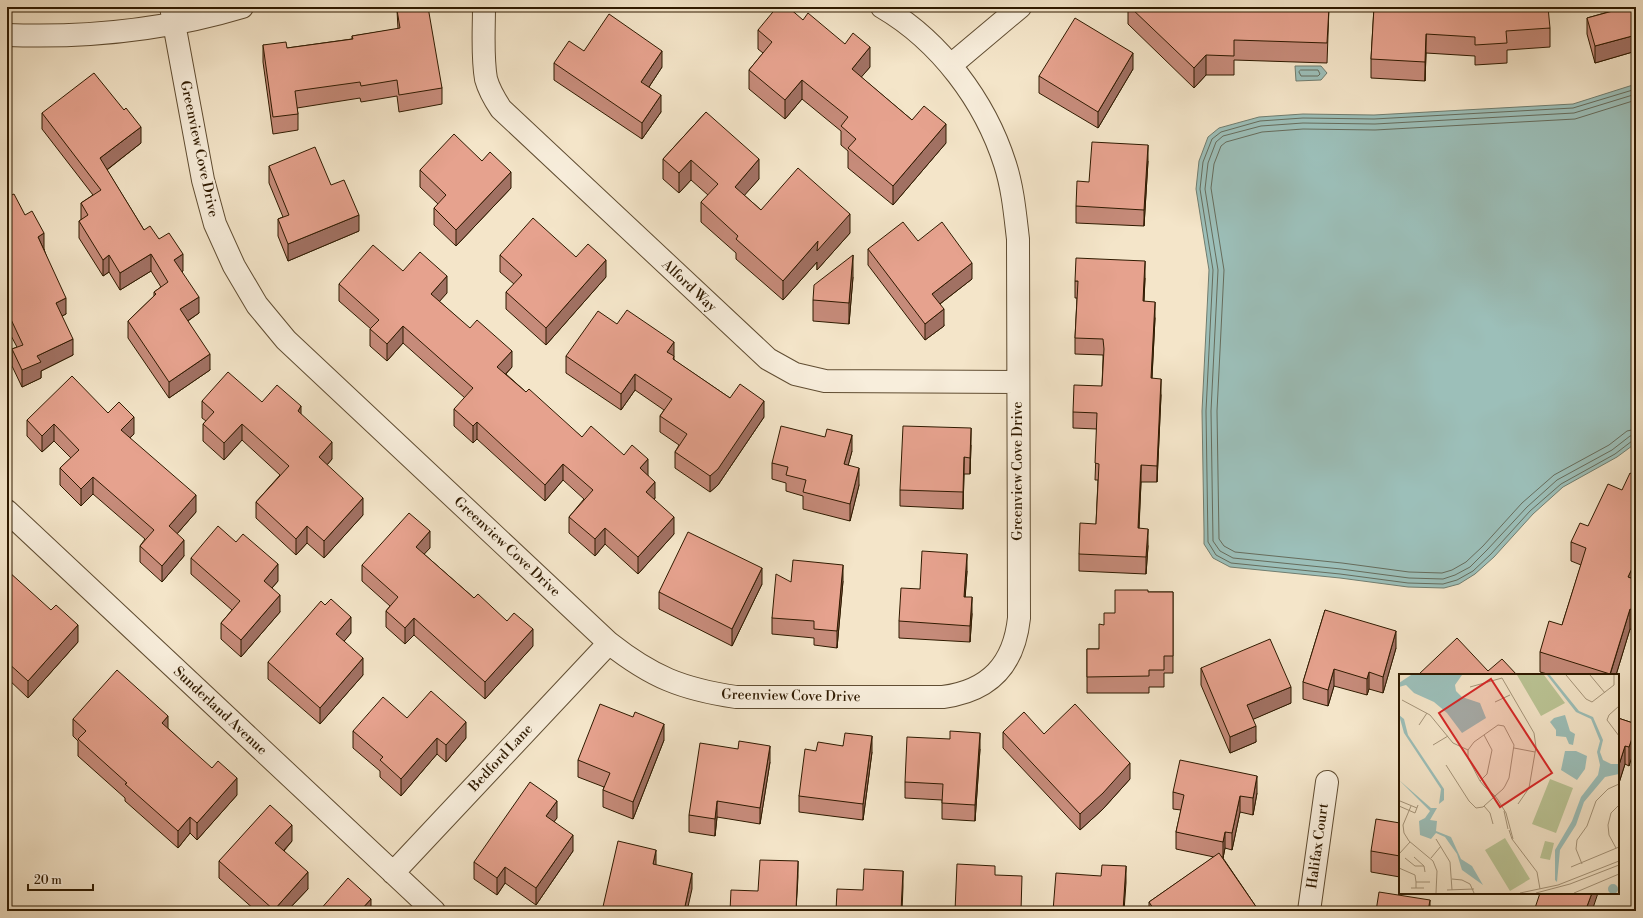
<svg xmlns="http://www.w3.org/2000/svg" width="1643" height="918" font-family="'Libre Bodoni',serif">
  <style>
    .water { fill: #9cbfb9; stroke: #707d6f }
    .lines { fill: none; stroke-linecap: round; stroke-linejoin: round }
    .shore { stroke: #666c5c; stroke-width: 1 }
    .minor-casing { stroke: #604d32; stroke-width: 24 }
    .minor { stroke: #f8eedc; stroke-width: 22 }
    .wall { fill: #c68b7a; stroke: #2f1a00 }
    .shaded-wall { fill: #a17163; stroke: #2f1a00 }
    .building { fill: #e6a28e; stroke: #2f1a00 }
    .labels { text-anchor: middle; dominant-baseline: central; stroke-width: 4; stroke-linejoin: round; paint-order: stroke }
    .street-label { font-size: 14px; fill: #2f1a00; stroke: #f8eedc }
    .inset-road { fill: none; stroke: #a59479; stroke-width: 1 }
    .view { fill: #d62828; fill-opacity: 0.15; stroke: #d62828; stroke-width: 2 }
    .inset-edge { fill: none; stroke: #2f1a00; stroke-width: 2 }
  </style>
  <rect width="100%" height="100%" fill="#f4e5c9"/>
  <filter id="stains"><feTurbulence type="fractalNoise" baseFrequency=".005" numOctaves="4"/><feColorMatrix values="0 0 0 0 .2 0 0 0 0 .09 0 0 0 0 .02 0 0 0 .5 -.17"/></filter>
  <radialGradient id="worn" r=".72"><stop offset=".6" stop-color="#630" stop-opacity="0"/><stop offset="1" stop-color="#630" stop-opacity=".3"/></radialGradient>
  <!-- water -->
  <path class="water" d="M1295 66H1321L1327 73 1321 80 1296 81Z
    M1636 84V443L1617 457 1563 487 1533 514 1494 557 1475 574 1459 584 1444 588 1408 587 1340 578 1230 567 1213 558 1204 544V531L1202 411 1209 270 1196 189 1199 161 1208 137 1219 128 1259 117 1303 114 1374 115 1573 104Z"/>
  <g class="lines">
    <!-- shore -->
    <path class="shore" d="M1301 70H1318L1320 74 1318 76H1301L1299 72Z
      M1636 89 1573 108 1374 119 1303 118 1260 121 1221 132 1212 139 1203 162 1200 189 1213 270 1206 411 1208 542 1216 555 1231 563 1340 574 1408 583 1443 584 1457 580 1473 571 1491 554 1530 511 1561 484 1615 454 1632 441 1636 440
      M1636 94 1574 113 1375 124 1303 123 1261 126 1223 136 1216 142 1208 163 1205 189 1218 270 1211 411 1213 541 1220 551 1233 558 1341 569 1409 578 1443 579 1455 575 1470 567 1487 550 1527 507 1557 480 1612 450 1630 436 1636 435
      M1636 100 1575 119 1375 130 1303 129 1262 132 1226 142 1221 146 1214 164 1211 188 1224 270 1217 411 1219 539 1224 546 1235 552 1342 563 1409 572 1442 573 1452 570 1466 562 1483 546 1522 503 1554 475 1609 445 1627 431 1636 429"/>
    <!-- minor casing -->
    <g class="minor-casing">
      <path id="minor" d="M171 7 203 180 215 224 234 266 257 305 286 340 609 643C652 677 682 689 736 697H943C989 691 1014 665 1019 618L1018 239C1015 214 1013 189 1005 164 985 101 940 41 882 7
        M484 7C484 30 482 56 486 79 489 90 495 100 501 109L768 359 795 374 825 381 1018 382
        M7 35C86 38 166 30 242 7
        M951 65 1020 7
        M7 511 434 911
        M393 873 609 643
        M1309 911 1327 782"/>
    </g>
    <!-- minor -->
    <use href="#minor" class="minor"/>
  </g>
  <!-- wall -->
  <path class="wall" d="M1128 7H1329L1327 63 1234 60V75H1206L1194 88 1128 24Z
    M1374 7 1550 28V47L1507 50V63L1475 65V56L1426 53 1425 81 1371 78V59Z
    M1615 7H1636V51L1595 63 1587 34V18L1615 10Z
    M397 10 442 88V104L399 112 397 96 361 102 360 98 297 108 298 114V130L273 134 263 62V45L287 48 352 39V36L398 29Z
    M803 20 870 67 861 77 912 120 946 143 893 205 848 168V151L841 145V131L802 99 785 119 749 89V70L763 53 758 49V30Z
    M584 51 662 67 649 87 661 112 642 139 554 80V63Z
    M1133 69 1098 128 1039 93V76Z
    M706 112 759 179 744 195 761 210 850 233 817 270V262L783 300 736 259V253L701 222V202L708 195 691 180 679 193 663 179V159Z
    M42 113 141 143 107 170 144 230 159 239 183 271 182 272 199 313 188 321 210 370 169 398 128 338V321L154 296V292L161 287 151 271 120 290 109 272 103 276 79 238V221L81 220V203L93 195 42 129Z
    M1148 161 1144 226 1076 223V206Z
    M269 166 359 231 288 261 278 236V219L283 217 269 183Z
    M420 170 511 188 456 246 434 225V208L438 204 420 187Z
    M7 197 44 249 66 314 62 316 73 355 41 371V378L22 387 12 366V349L17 347 8 330 7 331Z
    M918 241 972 279 940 304 944 326 925 340 868 265V249Z
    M500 255 576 257 606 277 546 345 506 309V292L514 284 500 272Z
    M403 271 447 293 439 301 512 367 506 374 526 392 582 437 648 475 655 498 654 500 674 534 638 574 605 544 595 556 569 533V517L584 499 563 480 545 501 477 439 473 443 454 426V409L465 398 403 343 387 361 370 346V329H371L339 301V284Z
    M853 277 849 324 813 321V300Z
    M1145 278 1144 301 1155 318 1152 378 1161 395 1157 482H1141L1139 529 1148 546 1146 574 1079 571V554L1096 524 1098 480H1095L1097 429 1073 428V412L1102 386 1103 359V355L1075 354V338L1077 298H1075V281Z
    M617 324 674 359V360L730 398 764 417 718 485 710 492 675 468V452L679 445 660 432V416L664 410 635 390 621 410 566 373V356Z
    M202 401 262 402 301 414 332 459 327 465 363 515 324 558 307 543 296 555 256 518V502L280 475 242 440 224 460 203 441V424L206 421 202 418Z
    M108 413 134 434 130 438 196 512 177 534 184 556 162 582 140 562V546L145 539 93 494 81 506 60 485V468L71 458 54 441 42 452 27 436V420Z
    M971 445 970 474H964L963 509 900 506V490Z
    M852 451 848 465 859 485 850 521 803 509V496L786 491V483L772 479V463Z
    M1636 476V631L1630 629 1616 675H1551L1540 672V652L1562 625 1581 565 1571 561V542L1588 526Z
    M430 548 424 554 474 598 533 646 485 699 414 635 405 644 386 627V611L390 606 362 581V565Z
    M191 558 278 581 272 588 280 612 241 657 221 639V623L232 610 191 574Z
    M7 565 10 573 78 642 28 698 7 678Z
    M967 571 965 597 972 614 970 642 899 638V621L920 589Z
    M843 581 837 648 814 645V638L772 634V618L791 582Z
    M762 584 732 646 659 609V592Z
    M1148 592H1173V673H1164V687H1149V693H1087V649H1099L1104 625 1115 613Z
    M1325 610 1396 648 1383 693 1369 689 1367 695 1334 686 1328 706 1303 699V682Z
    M351 633 344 641 363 675 320 724 268 679V662Z
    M1201 668 1291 703 1253 719 1256 742 1230 753 1201 685Z
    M407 718 466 738 446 762 437 754 401 796 380 777V771L353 748V731Z
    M1618 718 1636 724 1629 766 1625 764 1618 786Z
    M73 719 168 728 237 795 197 840 190 833 178 848 125 801V798L78 756V741L73 736Z
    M1003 732 1044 734 1130 779 1103 809 1080 830 1003 748Z
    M664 740 633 819 603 807V790L604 787 578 777V760Z
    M843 746 872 752 863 820 799 812V796L816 751Z
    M980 749 975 821 942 819V800L905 798V782Z
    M770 762 760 824 717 817 715 836 689 832V815Z
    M1173 792 1257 793 1253 815 1240 812 1232 850 1225 848 1223 858 1259 911H1149V902L1214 857 1176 849V832L1181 810 1173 809Z
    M557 818 554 821 573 851 536 905 505 883 497 895 474 879V862Z
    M1400 823V877L1371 872V851Z
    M292 841 284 851 308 889 287 911H256L219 878V861Z"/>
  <!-- shaded-wall -->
  <path class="shaded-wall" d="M1426 34V53L1425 81V62Z
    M1636 35V51L1595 63V46Z
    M870 47V67L852 88V69Z
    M662 51V67L641 99V82Z
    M1133 53V69L1098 128V112Z
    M1206 55V75L1194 88V68Z
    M802 80V99L785 119V100Z
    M661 95V112L642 139V123Z
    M946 124V143L893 205V186Z
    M141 127V143L100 175V158Z
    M1148 145V161L1144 226V210Z
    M759 159V179L735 206V187Z
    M691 160V180L679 193V173Z
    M511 172V188L456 246V230Z
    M850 214V233L817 270V262L783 300V281L818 241Z
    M359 215V231L288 261V244Z
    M44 233V250L38 237Z
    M151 254V271L120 290V273Z
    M183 254V271L174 277V260Z
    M109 255V272L103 276V260Z
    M853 255V277L849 324V303Z
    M606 260V277L546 345V328Z
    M1145 261V278L1143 318V301Z
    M972 263V279L932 310V294Z
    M447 276V293L431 311V294Z
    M199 297V313L180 326V309Z
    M66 298V314L56 319V303Z
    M1155 302V318L1151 395V378Z
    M944 309V326L925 340V324Z
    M8 313V330L7 331V314Z
    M403 326V343L387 361V344Z
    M73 339V355L41 371V378L22 387V370L37 356Z
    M674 342V373L667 352Z
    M512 351V367L497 383V367Z
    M210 354V370L169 398V382Z
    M635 374V390L621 410V394Z
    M1161 379V395L1157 482V466Z
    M764 401V417L718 485 710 492V476Z
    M301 406V423L298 411Z
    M134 417V434L121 446V430Z
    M477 422V439L473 443V426Z
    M54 424V441L42 452V436Z
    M242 424V440L224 460V443Z
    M971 428V445L970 474V458Z
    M852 435V451L844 481V464Z
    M332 442V459L319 474V457Z
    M964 457V474L963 509V492Z
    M648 459V476L640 468Z
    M563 464V480L545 501V485Z
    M1141 465V482L1138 545V528Z
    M859 468V485L850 521V504Z
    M93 477V494L81 506V489Z
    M655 482V498L646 509V492Z
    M196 495V512L169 543V526Z
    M363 498V515L324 558V541Z
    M674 517V534L638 574V557Z
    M307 526V543L296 555V539Z
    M605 528V544L595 556V539Z
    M1148 529V546L1146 574V557Z
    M430 531V548L416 563V547Z
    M184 540V556L162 582V566Z
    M967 554V571L964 614V597Z
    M1636 560V580L1628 577Z
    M278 564V581L264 597V581Z
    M843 565V581L837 648V631Z
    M762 568V584L732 646V629Z
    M280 595V612L241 657V640Z
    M972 597V614L970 642V626Z
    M1630 609V629L1616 675H1610Z
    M351 617V633L336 651V634Z
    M414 618V635L405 644V628Z
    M78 625V642L28 698V681Z
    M533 629V646L485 699V682Z
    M1396 631V648L1383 693V677Z
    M363 658V675L320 724V708Z
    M1334 669V686L1328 706V690Z
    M1369 672V689L1367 695V679Z
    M1291 687V703L1247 722V705Z
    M168 716V733L162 723Z
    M466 722V738L446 762V745Z
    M664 724V740L633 819V802Z
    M1256 726V742L1230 753V737Z
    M1636 727V745L1629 766V747Z
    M980 733V749L975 821V805Z
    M872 736V752L863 820V804Z
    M437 738V754L401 796V779Z
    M770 746V762L760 824V808Z
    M1625 746V764L1618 786V768Z
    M1130 763V779L1103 809 1080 830V814Z
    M1257 776V793L1253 815V798Z
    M237 778V795L197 840V823Z
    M1240 796V812L1232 850V833Z
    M557 801V818L546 832V816Z
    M717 801V817L715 836V819Z
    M190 817V833L178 848V831Z
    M292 825V841L275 860V843Z
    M1225 832V848L1223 858V842Z
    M573 835V851L536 905V888Z
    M656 850V866L653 864Z
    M798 861V877L796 911Z
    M1126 866V883L1124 911H1123Z
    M505 867V883L497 895V878Z
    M903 871V887L902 911H901Z
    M308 872V889L287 911H274V910Z
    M692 873V889L687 911H684Z
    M1592 893H1598L1592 911H1586V909Z
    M371 899V911H360Z
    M1430 900V911H1428Z"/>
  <!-- building -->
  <path class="building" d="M417 7H428L442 88 399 95 397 80 361 86 360 82 295 91 298 114 273 117 263 45 286 42 287 48 353 39 352 36 400 28 397 10Z
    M777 7H788L803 20 808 13 845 44 853 33 870 47 852 69 912 120 924 106 946 124 893 186 848 148 856 139 841 126 848 117 802 80 785 100 749 70 772 42 758 30Z
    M1130 7H1329L1327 43 1234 40V56L1206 55 1194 68Z
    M1374 7H1548L1550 28 1506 31 1507 43 1475 45V37L1426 34 1425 62 1371 59Z
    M1619 7H1636V35L1595 46 1587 18 1620 9Z
    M609 14 662 51 641 82 661 95 642 123 554 63 569 41 584 51Z
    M1075 18 1133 53 1098 112 1039 76Z
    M94 73 124 110 126 108 141 127 100 158 144 230 150 226 159 239 169 233 183 254 174 260 199 297 180 309 210 354 169 382 128 321 156 294 154 292 168 282 151 254 120 273 109 255 103 260 79 221 88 215 81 203 101 190 42 113Z
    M706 112 759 159 735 187 761 210 798 168 850 214 817 251 818 241 783 281 736 239 738 236 701 202 718 184 691 160 679 173 663 159Z
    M454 134 482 161 490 152 511 172 456 230 434 208 446 195 420 170Z
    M1092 142 1148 145 1144 210 1076 206 1077 181 1089 182Z
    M315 147 331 185 344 180 359 215 288 244 278 219 289 215 269 166Z
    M14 194 25 215 32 211 44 233 38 237 66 298 56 303 73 339 37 356 41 362 22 370 12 349 23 345 8 313 7 314V197Z
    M533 218 576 257 588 244 606 260 546 328 506 292 522 275 500 255Z
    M903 222 918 241 942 222 972 263 932 294 944 309 925 324 868 249Z
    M373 245 403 271 420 252 447 276 431 294 470 328 477 320 512 351 497 367 526 392 529 389 582 437 591 426 624 455 632 445 648 459 640 468 655 482 646 492 674 517 638 557 605 528 595 539 569 517 593 490 563 464 545 485 477 422 473 426 454 409 473 388 403 326 387 344 370 329 379 320 339 284Z
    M853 255 849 303 813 300 814 285Z
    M1076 258 1145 261 1143 301 1155 302 1151 378 1161 379 1157 466 1141 465 1138 528 1148 529 1146 557 1079 554 1080 523 1096 524 1099 464 1095 463 1097 413 1073 412 1074 385 1102 386 1104 349 1103 339 1075 338 1078 281H1075Z
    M627 310 674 342 667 352 674 356 673 359 730 398 740 384 764 401 718 469 710 476 675 452 687 434 660 416 672 399 635 374 621 394 566 356 598 311 617 324Z
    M228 372 262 402 277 385 301 406 298 411 332 442 319 457 363 498 324 541 307 526 296 539 256 502 289 466 242 424 224 443 203 424 214 412 202 401Z
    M72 376 108 413 119 402 134 417 121 430 196 495 169 526 184 540 162 566 140 546 154 530 93 477 81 489 60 468 79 450 54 424 42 436 27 420Z
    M781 426 825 437 827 429 852 435 844 464 859 468 850 504 803 492 806 480 786 475 788 467 772 463Z
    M903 426 971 428 970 458 964 457 963 492 900 490Z
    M1630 473 1636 476V560L1628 577 1636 580V611L1630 609 1610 674 1540 652 1549 621 1562 625 1586 548 1571 542 1580 523 1588 526 1608 484 1622 490Z
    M409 513 430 531 416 547 474 598 478 594 507 621 514 613 533 629 485 682 414 618 405 628 386 611 398 597 362 565Z
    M218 526 236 542 243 534 278 564 264 581 280 595 241 640 221 623 240 601 191 558Z
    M688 532 762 568 732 629 659 592Z
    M922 551 967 554 964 597H972L970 626 899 621 901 588 920 589Z
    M793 560 843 565 837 631 814 629V621L772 618 776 574 791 582Z
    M7 565 10 568 8 571 51 610 56 605 78 625 28 681 7 662Z
    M1115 590H1148V592H1173V656H1164V670H1149V676L1087 677V649H1099V624L1104 625V613H1115Z
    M331 599 351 617 336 634 363 658 320 708 268 662 321 601 325 605Z
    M1325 610 1396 631 1383 677 1369 672 1367 679 1334 669 1328 690 1303 682Z
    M1457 638 1488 671 1502 659 1517 675H1418Z
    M1270 639 1291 687 1247 705 1256 726 1230 737 1201 668Z
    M117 670 168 716 162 723 212 768 218 761 237 778 197 823 190 817 178 831 125 784 127 783 78 739 86 731 73 719Z
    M431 691 466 722 446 745 437 738 401 779 380 760 383 757 353 731 383 697 407 718Z
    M600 704 633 717 635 712 664 724 633 802 603 790 610 773 578 760Z
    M1075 704 1130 763 1103 793 1080 814 1003 732 1024 712 1044 734Z
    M1618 718 1636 724V727L1629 747 1625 746 1618 768Z
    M950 731 980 733 975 805 942 803 943 784 905 782 907 737 950 739Z
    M845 733 872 736 863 804 799 796 805 749 816 751 818 742 843 746Z
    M739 741 770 746 760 808 717 801 715 819 689 815 700 743 738 749Z
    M1180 760 1257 776 1253 798 1240 796 1232 833 1225 832 1223 842 1176 832 1184 795 1173 792Z
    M530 782 557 801 546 816 573 835 536 888 505 867 497 878 474 862Z
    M270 805 292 825 275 843 308 872 274 910 219 861Z
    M1376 819 1400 823V856L1371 851Z
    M618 841 656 850 653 864 692 873 684 911H602Z
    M1219 853 1259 911H1225L1224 910 1222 911H1155L1149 902Z
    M760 860 798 861 796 911H730L731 890 758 891Z
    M957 864 995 866V875L1022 876 1021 911H955Z
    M1102 865 1126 866 1123 911H1053L1056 873 1101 876Z
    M864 869 903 871 901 911H836L837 889 863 890Z
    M348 878 371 899 360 911H319Z
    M1379 892 1430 900 1428 911H1376Z
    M1540 893H1592L1586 909H1588L1587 911H1534Z"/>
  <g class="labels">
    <!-- street labels -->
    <g class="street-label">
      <text transform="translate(199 149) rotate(78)">Greenview Cove Drive</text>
      <text transform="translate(689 286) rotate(43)">Alford Way</text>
      <text transform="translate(1018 471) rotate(-90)">Greenview Cove Drive</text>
      <text transform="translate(507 547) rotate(43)">Greenview Cove Drive</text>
      <text transform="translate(791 696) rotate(1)">Greenview Cove Drive</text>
      <text transform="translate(220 711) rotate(43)">Sunderland Avenue</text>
      <text transform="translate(501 758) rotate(-47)">Bedford Lane</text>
      <text transform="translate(1318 846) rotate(-82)">Halifax Court</text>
    </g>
  </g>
  <!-- overview -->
  <g transform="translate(1399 674)">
    <rect width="220" height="220" fill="#f4e5c9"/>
    <path d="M118 1H145L166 29 142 42ZM151 105 174 114 157 159 133 150ZM106 164 131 205 111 217 86 176ZM146 167 155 169 151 186 141 184Z" fill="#bbc596"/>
    <path d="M12 1H63L56 11 57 17 63 23 81 29 87 44 63 59 48 39 35 28 15 19 7 11 0 13V9ZM148 1H151L180 37 194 43 204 66 201 78 204 86 212 90H220V100L206 103 185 128 177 151 161 176 158 208 156 206V176L173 147 182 123 199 101 201 91 198 78 201 67 192 45 177 38ZM0 41 5 45 9 61 45 115V126L40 130 42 115 5 59ZM166 41 171 57 176 60 174 71 170 70 167 63 157 62V56L151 48 155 44ZM166 77H177L188 82 186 95 178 106 162 96ZM0 106 32 134H38L31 146 38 147 37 157 52 163 62 185 73 192 84 211 63 196 58 180 46 163 37 159 32 165 21 161 20 147 26 144 31 137ZM209 215a5 5 0 1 1 10 0a5 5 0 1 1-10 0Z" fill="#9cbfb9"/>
    <path class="inset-road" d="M167 1 187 25 193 28 215 11V1M191 1 206 19M71 13 103 4 135 59 137 73 130 114 119 130M3 26 31 41 54 69 69 76M96 28 111 21M220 32 210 41 208 46 220 62M20 51 28 39M34 71 49 62M115 74 136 78M47 91 70 127 77 134 84 133 85 132 94 124 96 122 104 115 106 112 110 104 115 71 105 52 99 51 75 68 69 76V84L81 107 86 113 94 120 96 122 99 126 107 139 114 165M81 107 88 100 93 76 85 61M1 127 18 134M0 132 16 139 19 131M12 132 4 151 5 159 10 167 34 187 38 197 37 219M85 132 91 139 94 150M105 137 109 155M110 156 113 165 138 198 141 215M37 165 51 188 53 216M217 174 210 161 209 151 212 139 220 131M0 180 11 168M15 183 25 192 26 198M6 184 16 192H25M32 184 42 172M183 190 177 175 178 166 188 152 197 127 209 115 220 110M172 193 220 173M0 194 16 201 17 208M53 205 63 206 71 210 75 219M12 214H25M17 214V208H31M48 216 75 215M121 219 159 211 220 187M137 219 171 210 220 191M175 219 220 200"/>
    <path class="view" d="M92 5 153 99 101 133 40 39Z"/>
    <rect width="220" height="220" class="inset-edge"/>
  </g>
  <!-- margin -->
  <rect width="1643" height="918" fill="none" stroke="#f4e5c9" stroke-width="24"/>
  <rect x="8" y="8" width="1627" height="902" fill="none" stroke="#2f1a00" stroke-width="2"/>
  <rect x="12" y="12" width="1619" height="894" fill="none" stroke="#2f1a00"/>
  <!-- scale -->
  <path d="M28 884v6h65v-6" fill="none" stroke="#2f1a00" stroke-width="2"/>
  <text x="34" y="884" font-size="12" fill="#2f1a00" stroke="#f8eedc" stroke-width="3" paint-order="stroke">20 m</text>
  <rect width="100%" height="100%" filter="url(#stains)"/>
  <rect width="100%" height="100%" fill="url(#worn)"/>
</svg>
